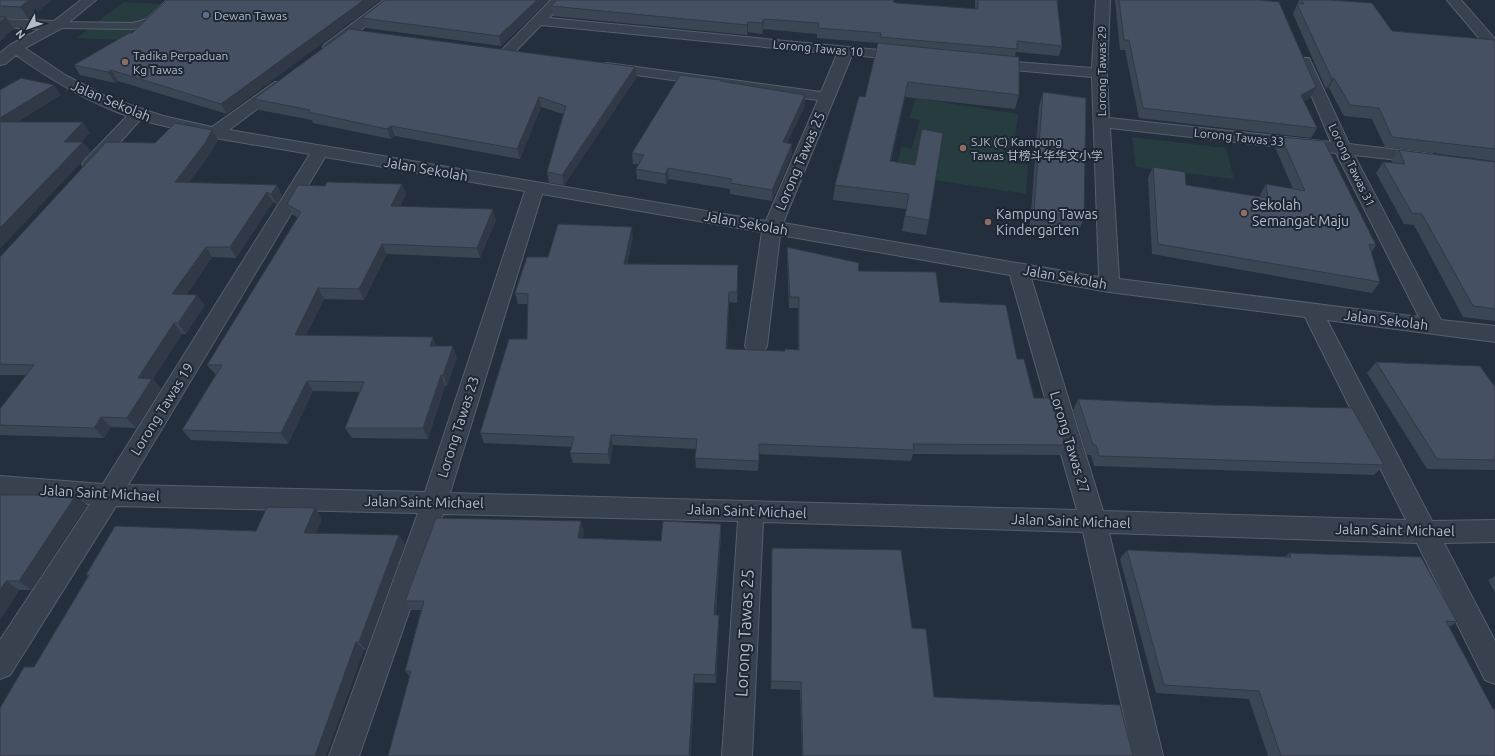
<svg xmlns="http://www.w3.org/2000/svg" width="1495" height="756" font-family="Ubuntu,'Noto Sans SC',sans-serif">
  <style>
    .green { fill: #263c3f }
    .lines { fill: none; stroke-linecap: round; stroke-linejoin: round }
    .service-casing { stroke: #565f6c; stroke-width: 2 }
    .minor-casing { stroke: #565f6c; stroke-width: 2 }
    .service { fill: #38414e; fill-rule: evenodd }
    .minor { fill: #38414e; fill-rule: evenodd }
    .wall { fill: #3b4654 }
    .shaded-wall { fill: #303945 }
    .building { fill: #455162; stroke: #303945 }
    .service-dot { fill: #5c6f8a; stroke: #1d2633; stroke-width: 1.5 }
    .education-dot { fill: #8d6e63; stroke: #1d2633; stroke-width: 1.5 }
    .labels { text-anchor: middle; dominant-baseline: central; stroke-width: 4; stroke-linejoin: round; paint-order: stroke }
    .far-poi-label { font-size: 12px; fill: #b4bcc9; stroke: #1d2633; text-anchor: start }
    .far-street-label { font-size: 12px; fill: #b4bcc9; stroke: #1d2633 }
    .street-label { font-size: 14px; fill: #b4bcc9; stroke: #1d2633 }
    .poi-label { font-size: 14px; fill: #b4bcc9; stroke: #1d2633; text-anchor: start }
    .near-street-label { font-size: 17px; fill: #b4bcc9; stroke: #1d2633 }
  </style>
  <rect width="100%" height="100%" fill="#242f3e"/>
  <!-- green -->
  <path class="green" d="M123 2 165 4 122 40 77 38Z
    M916 98 1018 114 1012 163 1028 165 1026 194 895 174 901 147 918 149 912 148 920 120 909 118Z
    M1132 137 1226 148 1234 179 1136 167Z"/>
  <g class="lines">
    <!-- service casing -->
    <g class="service-casing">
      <path id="service" d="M167 0H176L153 23 133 29 57 28 53 25 57 22 133 23 147 19Z"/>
    </g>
    <!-- minor casing -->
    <g class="minor-casing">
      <path id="minor" d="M81 0H96L62 28 25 48 65 75 107 97 163 116 212 127 275 82H285L288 85 285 88 229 130 766 221 818 100 607 71 602 70 600 67 602 64 607 63 821 92 837 54 541 25 511 56H501L499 53 551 0H566L549 18 910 53 912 56 910 59 905 60 852 55 783 223 1099 277 1092 77 989 68 984 67 982 64 984 61 989 60 1092 68 1096 0H1110L1107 73 1109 118 1331 142 1297 61 1299 58H1309L1349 144 1432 154 1434 158 1432 162 1426 163 1354 155 1441 320 1495 326V342L1327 320 1432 521 1495 520V542L1444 543 1495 641V684L1485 680 1417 543 1109 533 1163 756H1133L1083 532 763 522 752 756H722L738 521 443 514 359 756H329L418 513 116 506 10 675 0 679V640L90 504 0 496V476L103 484 310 154 215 138 140 120 97 168 91 169 85 168 82 164 85 160 127 116C86 101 51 80 16 55L5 64 0 65V53L10 45 40 29 0 27V19L54 21ZM1110 128 1336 153 1419 317 1119 279ZM325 157 525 191 425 492 128 485ZM542 194 762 232 745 346 748 351 756 354 764 351 767 346 780 235 1010 275 1077 510 450 493ZM1031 278 1109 292 1305 317 1406 520 1103 511Z
        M384 0H399L335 50H325L323 47 325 44Z
        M1447 0H1461L1495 39V52L1490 51Z"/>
    </g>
    <!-- service -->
    <use href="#service" class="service"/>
    <!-- minor -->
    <use href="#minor" class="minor"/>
  </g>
  <!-- wall -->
  <path class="wall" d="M0 0H52L28 19 6 18 14 29 4 36 5 37 0 41Z
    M167 0 227 114 118 81 115 83 80 75 74 65 132 33Z
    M385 0H549L501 46 366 28 362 18Z
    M975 0H1057L1062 46 1059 56 1016 52 1015 56 1019 95 1015 109 905 97 891 161 929 220 926 235 902 231 906 209 833 200 835 185 865 97 879 43 817 38V34L763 29 762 34 748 32 747 35 553 16 551 6 894 2 896 3 975 9Z
    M1115 0H1260L1316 87 1311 97 1304 101 1317 128 1311 138 1139 118 1125 50H1120Z
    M1299 0H1330L1392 31 1495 40V161L1385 147 1372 119 1344 116 1329 88 1326 89 1293 14Z
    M637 77 564 185 549 183 547 172 563 114 541 107 520 159 395 136 391 139 313 123 312 120 259 110 254 99Z
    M721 80V81L805 106 787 143 792 154 772 201 730 194V189L669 179 666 184 637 179 636 169 639 164H633L632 153Z
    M1043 92 1084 218 1078 233 1030 225 1039 107Z
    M212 130 218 140 210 154 189 182 277 185 282 195 277 205 273 202 236 258 212 257 187 294 205 305 186 334H182L153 379 161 389 136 428 111 427 104 438 0 435V409L26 375H0V257L155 143Z
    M1281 137 1376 245 1371 253 1380 282 1372 293 1152 254 1148 178 1153 167 1186 185 1260 197V195L1266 184 1293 189 1275 147Z
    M1399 150 1495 162V321L1463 317 1414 225 1404 224 1376 173 1383 162 1393 163 1391 160Z
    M402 184 406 195 400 206 496 220 480 258 387 254 364 300 324 299 306 335 436 346 457 357 447 386H445L428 439 352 438 345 428 359 392 313 391 288 444 191 440 182 430 216 375 207 365 298 218 292 214 287 204 325 186Z
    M633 237 627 264 738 276 737 303 729 302 727 349 785 351 798 350V308H789L787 258V247L858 271 940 302 1017 359 1034 398 1065 445 1060 455 913 454 911 461 759 454 758 471 696 468 695 458 696 449 613 445 610 464 573 463 570 453 572 447 484 443 480 433 527 339 528 304H518L515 293 548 257Z
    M1376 362 1495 387V470L1427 469 1367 373Z
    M1078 399 1384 465 1374 475 1094 466 1091 455H1087L1073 410Z
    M0 495H76L87 505 31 590H19L0 620Z
    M322 518 316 533 399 535 405 545 366 650 34 667 88 577 86 575 256 531Z
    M584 531 583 538 661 541 721 533 716 615 719 624 716 683 409 676 405 671 421 610H411L405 601Z
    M772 548 912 628 934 697 1133 756H802L800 690 771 689Z
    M1127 550 1285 557 1289 553 1457 622 1449 627 1495 756H1268L1249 699 1156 693 1120 559Z
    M1495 576V592L1488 580Z"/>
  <!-- shaded-wall -->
  <path class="shaded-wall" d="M29 0H52L28 19 20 7Z
    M364 0H381L227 114 221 104Z
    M537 0H549L501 46 499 36Z
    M6 17 14 29 4 36 5 37 0 41V22Z
    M764 19 763 29 762 34V23Z
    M748 22V32L747 35V25Z
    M635 67 637 77 564 185 562 175Z
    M111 70 118 81 115 83 108 72Z
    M1334 78 1329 88 1326 89 1332 79Z
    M908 82 905 97 888 176 890 161Z
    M54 85 61 95 2 132 0 130V118Z
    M1316 87 1311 97 1295 105 1301 95Z
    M805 95V106L782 153 783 142Z
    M539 97 541 107 520 159 517 149Z
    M83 122 90 133 72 152 64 142Z
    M391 126 395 136 391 139 387 129Z
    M212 130 218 140 210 154 181 193 175 182Z
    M83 142 91 152 0 249V228Z
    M792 144V154L772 201V190Z
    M668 168 669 179 666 184 665 174Z
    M402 184 406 195 395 216 391 206Z
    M277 185 282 195 277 205 271 194Z
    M267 192 273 202 236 258 230 247Z
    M493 209 496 220 480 258 477 248Z
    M632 227 633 237 625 275 624 264Z
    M382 244 387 254 364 300 359 289Z
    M206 247 212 257 180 305 172 294Z
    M738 265V276L737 303V292Z
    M318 288 324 299 301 345 295 335Z
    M729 292V302L726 359V349Z
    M197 295 205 305 186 334 178 323Z
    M174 323 182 334 153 379 161 389 136 428 127 418 138 378Z
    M433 337 437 348 430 346Z
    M453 346 457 357 447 386 443 375Z
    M441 375 445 386 428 439 423 428Z
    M307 381 313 391 288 444 281 433Z
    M101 417 111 427 104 438 94 428Z
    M611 435 613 445 610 464 608 454Z
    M76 495 87 505 31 590 19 581Z
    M315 508 322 518 312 542 304 533Z
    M581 521 584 531 581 547 578 538Z
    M721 524V533L715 624 714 615Z
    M399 535 405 545 366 650 359 642Z
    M6 581 19 590 0 620V590Z
    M719 615V624L716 683 715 675Z
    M356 642 364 650 326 756H315Z
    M694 674 695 682 691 756H689Z"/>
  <!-- building -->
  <path class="building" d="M0 0H29L20 7 0 6Z
    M167 0H364L221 104 111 70 108 72 74 65 129 33H132Z
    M385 0H537L499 36 362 18Z
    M557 0H894L893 2 896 3 978 9V0H1057L1062 46 1017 41V49L880 37 881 33 818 28 819 23 764 19 762 23 748 22 747 25 551 6Z
    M1119 0H1260L1279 2 1316 87 1301 95 1317 128 1143 108 1129 40H1124Z
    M1301 0H1330L1372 3 1392 31 1495 40V149L1392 137 1379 108 1350 105 1334 78 1332 79 1297 4H1304Z
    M0 17H6L0 22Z
    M349 29 635 67 562 175 547 172 566 106 539 97 517 149 391 126 387 129 308 112 310 110 254 99Z
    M878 43 1019 57V95L908 82 890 161 915 165 922 129 943 133 929 220 905 216 909 194 835 185 859 96 865 97Z
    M680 75 721 80 720 81 805 95 783 142 792 144 772 190 730 183 732 179 668 168 665 174 636 169 644 155 632 153Z
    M21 78 54 85 0 118V90Z
    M1043 92 1086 98 1084 218 1034 210Z
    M0 122H83L64 142H83L0 228Z
    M175 123 212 130 205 143 175 182 277 185 271 194 267 192 230 247H206L172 294 197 295 178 323H174L138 378 152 379 127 418 101 417 94 428 0 425V409L34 365 0 364V257L106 142 155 143Z
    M1281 137 1324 141 1376 245 1369 244 1380 282 1158 244 1153 167 1185 172 1186 185 1268 198 1266 184 1305 191Z
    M1399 150 1495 162V309L1473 306 1422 214 1412 213 1383 162 1405 164Z
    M327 182 402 184 391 206 493 209 477 248 382 244 359 289 318 288 295 335 433 337 430 346H453L443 375H441L423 428H345L364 382 307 381 281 433 182 430 222 365H207L301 212 287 204 298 185 325 186Z
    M558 224 632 227 624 264 738 265 737 292H729L726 349 785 351V349L799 350V297H790L787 247 859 263 858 271 936 272 940 302 1006 305 1017 359H1024L1034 398H1051L1065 445 913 444 914 450 759 444V461L695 458 697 439 611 435 608 454 570 453 574 437 480 433 509 339H527L528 294 515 293 527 257H548Z
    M1376 362 1480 366 1495 387V460L1437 459Z
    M1078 399 1211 405 1352 408 1384 465 1099 456 1096 445H1093Z
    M0 495H76L19 581H6L0 590Z
    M267 507 315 508 304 533 399 535 359 642H356L315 756H0V708L24 667H34L89 575H86L115 526 256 531Z
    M436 518 581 521 578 538 661 541 663 521 721 524 714 615H719L715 675 694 674 689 756H388L411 671H405L424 601H405Z
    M772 548 901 550 912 628 926 629 934 697 1120 705 1133 756H803L801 682 771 681Z
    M1127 550 1291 557 1289 553 1421 557 1457 622 1446 621 1493 709H1495V756H1281L1259 691 1164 685Z"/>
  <!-- markers -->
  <circle class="service-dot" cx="206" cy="15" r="4"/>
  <g class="education-dot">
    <circle cx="125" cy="62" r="4"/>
    <circle cx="963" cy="148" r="4"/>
    <circle cx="1244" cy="213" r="4"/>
    <circle cx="988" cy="222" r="4"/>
  </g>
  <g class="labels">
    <!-- far-poi labels -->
    <g class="far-poi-label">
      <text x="214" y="15">Dewan Tawas</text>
      <text x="133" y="55">Tadika Perpaduan<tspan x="133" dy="14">Kg Tawas</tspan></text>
      <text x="971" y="141">SJK (C) Kampung<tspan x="971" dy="14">Tawas 甘榜斗华华文小学</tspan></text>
    </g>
    <!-- far-street labels -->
    <g class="far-street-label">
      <text transform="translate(818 48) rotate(5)">Lorong Tawas 10</text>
      <text transform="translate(1101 71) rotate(-90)">Lorong Tawas 29</text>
      <text transform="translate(1239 137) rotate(6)">Lorong Tawas 33</text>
      <text transform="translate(1352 165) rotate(64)">Lorong Tawas 31</text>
    </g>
    <!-- street labels -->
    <g class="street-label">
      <text transform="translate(111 101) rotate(23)">Jalan Sekolah</text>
      <text transform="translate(800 161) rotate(-67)">Lorong Tawas 25</text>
      <text transform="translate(426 169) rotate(10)">Jalan Sekolah</text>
      <text transform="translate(746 223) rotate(10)">Jalan Sekolah</text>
      <text transform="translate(1065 277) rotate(10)">Jalan Sekolah</text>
      <text transform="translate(1386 320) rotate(7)">Jalan Sekolah</text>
      <text transform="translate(162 409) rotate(-58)">Lorong Tawas 19</text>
      <text transform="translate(458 427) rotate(-72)">Lorong Tawas 23</text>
      <text transform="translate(1070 442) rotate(73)">Lorong Tawas 27</text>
      <text transform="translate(100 493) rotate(3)">Jalan Saint Michael</text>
      <text transform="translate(424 502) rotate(1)">Jalan Saint Michael</text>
      <text transform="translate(747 511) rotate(2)">Jalan Saint Michael</text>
      <text transform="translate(1071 521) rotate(2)">Jalan Saint Michael</text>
      <text transform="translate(1395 530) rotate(1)">Jalan Saint Michael</text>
    </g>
    <!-- poi labels -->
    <g class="poi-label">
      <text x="1252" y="205">Sekolah<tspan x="1252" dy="16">Semangat Maju</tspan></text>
      <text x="996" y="214">Kampung Tawas<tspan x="996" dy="16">Kindergarten</tspan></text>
    </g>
    <!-- near-street labels -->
    <g class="near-street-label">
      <text transform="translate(744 633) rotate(-87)">Lorong Tawas 25</text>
    </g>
  </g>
  <!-- north arrow -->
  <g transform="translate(28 28) rotate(230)" stroke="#1d2633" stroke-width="3" paint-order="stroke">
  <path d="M0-3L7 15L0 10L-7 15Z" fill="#b4bcc9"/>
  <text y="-6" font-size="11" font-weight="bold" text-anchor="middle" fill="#b4bcc9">N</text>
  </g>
</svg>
